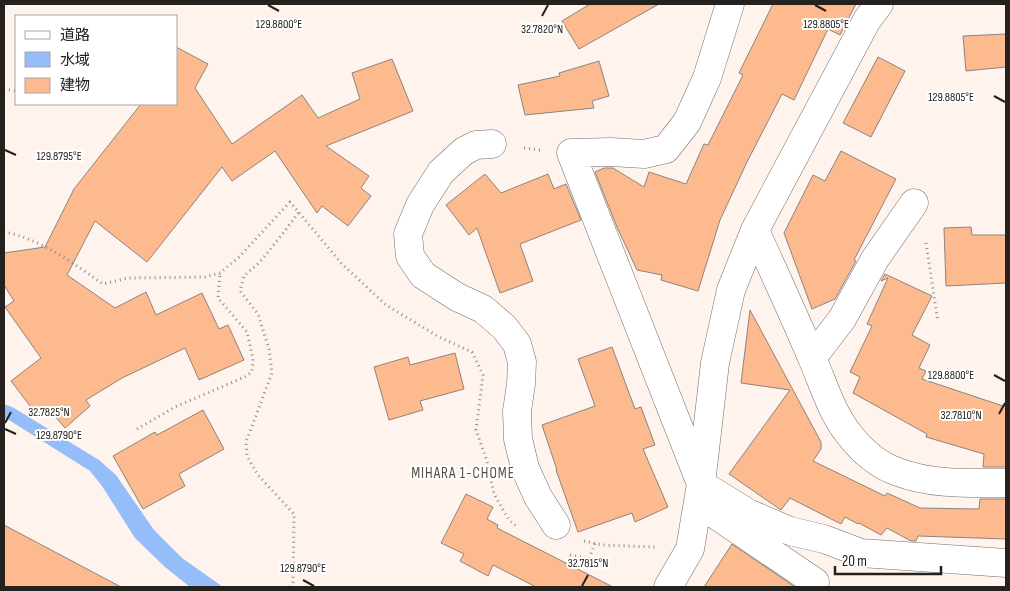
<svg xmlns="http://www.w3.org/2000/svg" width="1010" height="591" font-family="'Sofia Sans Condensed','Noto Sans JP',sans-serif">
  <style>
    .water { fill: #95bdfa }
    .building { fill: #fdba8e; stroke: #8d847e }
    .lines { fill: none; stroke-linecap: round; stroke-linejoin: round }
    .minor-casing { stroke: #766d67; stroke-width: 29 }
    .path { stroke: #918b86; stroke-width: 3; stroke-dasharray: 1 4; stroke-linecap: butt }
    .minor { stroke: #fff; stroke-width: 28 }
    .ticks { fill: none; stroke: #24211e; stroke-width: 2 }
    .labels { text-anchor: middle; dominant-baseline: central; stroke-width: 4; stroke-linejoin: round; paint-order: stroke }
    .neighbourhood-label { font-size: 15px; letter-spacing: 1px; fill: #58504a; stroke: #fff }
    .ticks-label { font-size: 12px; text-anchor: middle; fill: #24211e; stroke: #fff; stroke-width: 4; stroke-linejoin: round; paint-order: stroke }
  </style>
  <rect width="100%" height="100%" fill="#fef4ed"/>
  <!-- water -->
  <path class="water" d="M4 404 14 408 99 460 116 475 154 530 182 558 223 587H190L165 567 135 538 102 486 90 471 9 420 4 418Z"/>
  <!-- building -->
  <path class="building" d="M590 4H659L579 49 562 21Z
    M773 4H856L840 35 828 29 794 100 782 94 747 162 720 220 698 291 661 280 662 275 637 270 617 227 595 172 604 168H613L644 187 649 172 686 184 704 144 708 145 743 75 739 73Z
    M1006 34V67L966 71 963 36Z
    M176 47 208 64 195 88 232 144 302 95 318 118 360 99 352 73 392 59 413 111 326 146 369 176 361 188 371 196 348 226 322 206 317 213 275 151 232 181 222 167 147 262 95 221 67 275 115 308 146 292 156 315 202 293 219 329 228 325 244 360 199 380 185 348 122 378 86 400 90 406 65 428 47 407 37 415 11 381 41 358 5 307 14 301 4 285V253L45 247 74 189 141 104H176Z
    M878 57 905 71 871 137 843 123Z
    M599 61 609 96 592 101 594 108 525 115 518 85 560 76 559 73Z
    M841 151 896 179 854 260 856 261 835 299 812 309 784 233 813 175 825 181Z
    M485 174 501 193 548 174 554 189 566 184 581 220 520 244 533 281 500 293 477 228 469 235 446 205Z
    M971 227 972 235H1006V283L946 286 944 228Z
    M885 274 932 296 912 335 930 345 919 368 926 371 922 379 1006 407V467H983L984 454 926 437 927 434 853 393 860 377 850 372 872 326 867 324 888 278 881 281Z
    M750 310 821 442V449L813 461 885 496 887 493 920 508 979 509 980 499H1006V539L918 536 916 541H911L887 528 881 535 859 523 858 524 845 517 841 524 790 498 781 510 729 474 790 390 741 383Z
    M612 347 635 409 641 407 655 445 643 449 668 507 635 522 632 513 578 532 556 470H557L542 425 595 406 578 359Z
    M455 353 464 389 420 401 423 410 389 420 374 367 408 357 410 365Z
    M203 410 224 449 179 474 185 486 143 509 113 456 155 432 157 435Z
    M466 494 493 507 487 519 498 525 497 528 613 587H536L493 565 488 576 460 561 464 554 441 543Z
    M4 525 121 587H4Z
    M732 544 795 587H704Z"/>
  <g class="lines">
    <!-- minor casing -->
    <g class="minor-casing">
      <path id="minor" d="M730 4 707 78 687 122 666 149 644 154 611 152 571 153 701 484 748 513 790 531 824 539 861 553 1006 563
        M492 144 476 145 464 151 441 172 420 205 408 234 410 256 423 275 457 297 483 309 504 327 517 344 522 362 521 384 517 411 518 439 525 468 538 497 556 525
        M755 230C774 273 794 315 812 358 823 383 831 411 848 433 861 450 877 465 898 472 932 485 970 483 1006 483
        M812 358 842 319 875 259 914 203
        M698 503 815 582
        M668 587 690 549 701 484 715 363 731 290 755 230 867 20 879 4"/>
    </g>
    <!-- path -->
    <path class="path" d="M4 89 16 91
      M524 148 540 150
      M4 232C37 237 76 265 103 284L128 278 205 277 220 273 239 257 290 202 342 264 386 305 439 337 472 352 483 375 476 430 487 461 494 494 509 520 516 526
      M926 243 938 322
      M137 429 175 407 247 376 252 371 253 359 247 332 218 298 220 273
      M584 541 602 545 655 547
      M570 555 589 559 595 543
      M290 587 293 582 294 514 258 475 247 456 246 442 272 373 269 349 258 314 240 291 244 276 260 262 284 232 299 212"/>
    <!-- minor -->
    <use href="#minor" class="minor"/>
  </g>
  <!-- ticks -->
  <path class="ticks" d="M268 5 279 11M815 5 826 11M542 16 548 5M994 96 1005 102M5 150 16 155M994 375 1005 381M999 414 1005 403M5 423 11 412M5 429 16 434M303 580 314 586M582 586 588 575"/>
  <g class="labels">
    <!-- neighbourhood labels -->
    <g class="neighbourhood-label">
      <text x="463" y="473">MIHARA 1-CHOME</text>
    </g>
  </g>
  <g class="ticks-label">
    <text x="279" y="28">129.8800°E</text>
    <text x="826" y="28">129.8805°E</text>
    <text x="542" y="33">32.7820°N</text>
    <text x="951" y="101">129.8805°E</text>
    <text x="59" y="160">129.8795°E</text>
    <text x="951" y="379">129.8800°E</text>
    <text x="49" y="416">32.7825°N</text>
    <text x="961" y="419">32.7810°N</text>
    <text x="59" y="439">129.8790°E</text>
    <text x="588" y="567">32.7815°N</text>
    <text x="303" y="572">129.8790°E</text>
  </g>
  <!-- border -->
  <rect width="1010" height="591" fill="none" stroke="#24211e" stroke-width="10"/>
  <!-- legend -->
  <rect x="15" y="15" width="162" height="90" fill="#ffffff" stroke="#a7a6a5"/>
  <rect x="25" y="31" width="25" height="8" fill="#ffffff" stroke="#a7a6a5"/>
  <text x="60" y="40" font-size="15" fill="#24211e">道路</text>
  <rect x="25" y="52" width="25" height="15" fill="#95bdfa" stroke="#a7a6a5"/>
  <text x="60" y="65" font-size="15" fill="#24211e">水域</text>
  <rect x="25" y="78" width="25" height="15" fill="#fdba8e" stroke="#a7a6a5"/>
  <text x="60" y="90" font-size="15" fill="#24211e">建物</text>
  <!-- scale -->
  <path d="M835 566v8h106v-8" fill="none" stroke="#24211e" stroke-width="2.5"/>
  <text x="842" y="566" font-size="15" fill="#24211e" stroke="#ffffff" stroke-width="4" paint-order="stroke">20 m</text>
</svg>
